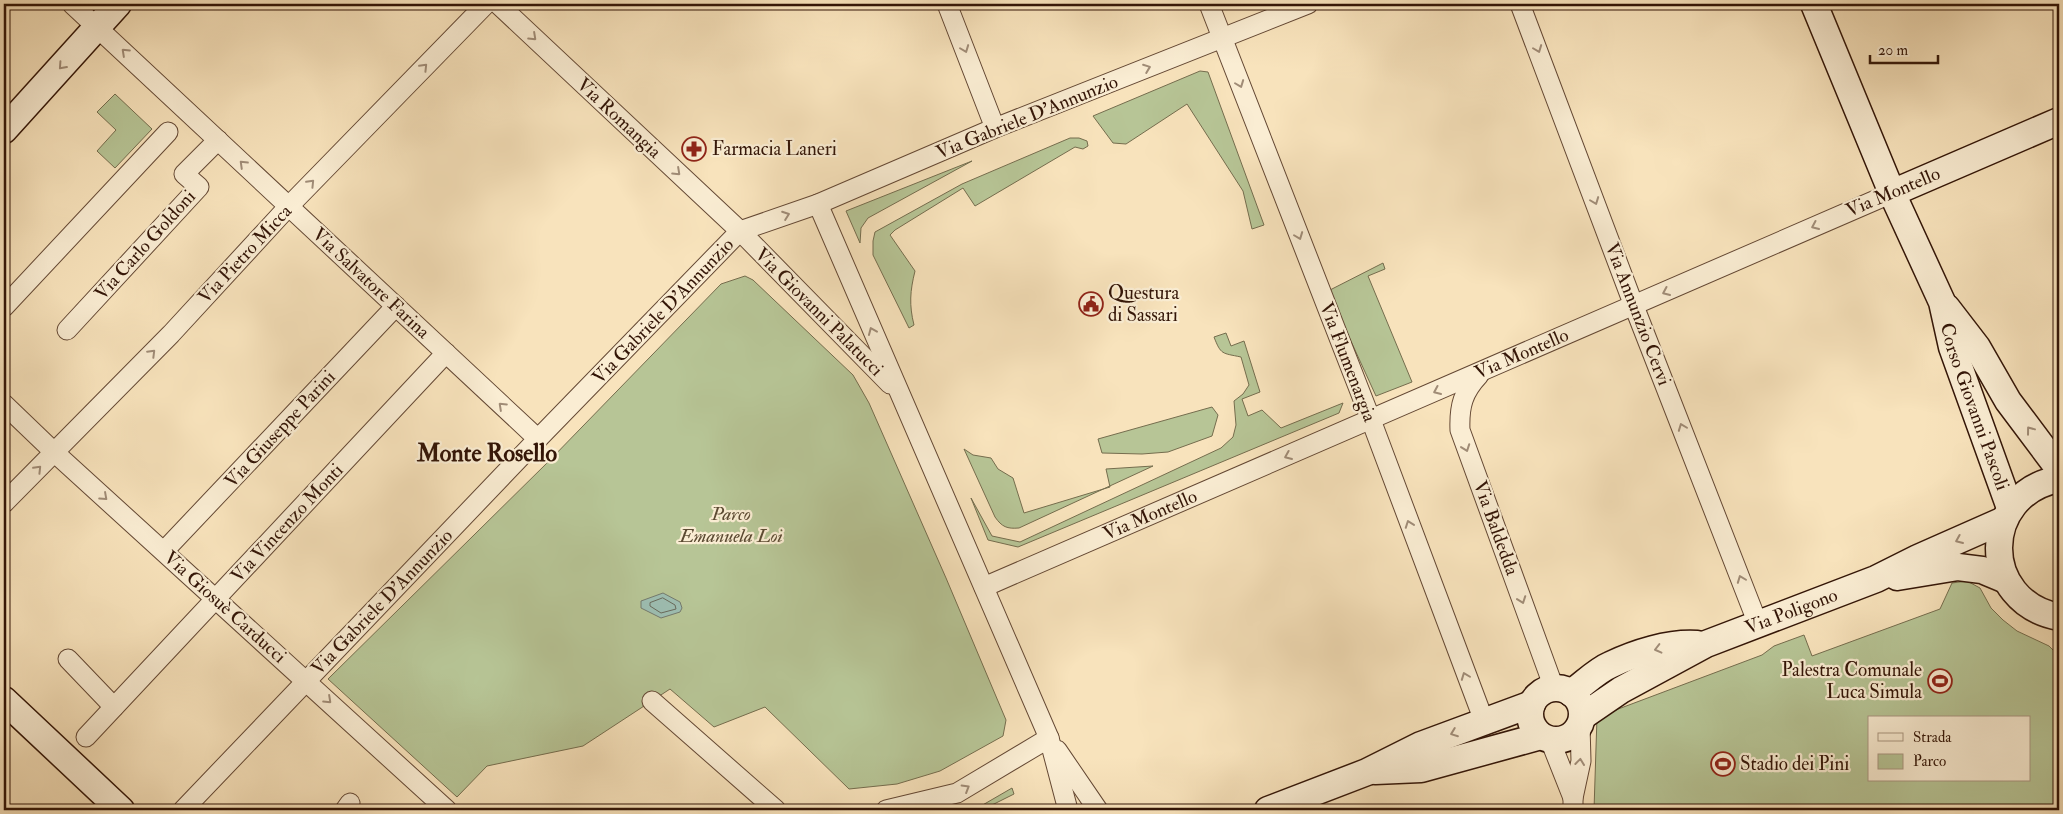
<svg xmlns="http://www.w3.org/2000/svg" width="2063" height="814" font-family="'IM FELL Double Pica',serif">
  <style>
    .green { fill: #b7c596; stroke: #756d4e; fill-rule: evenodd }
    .water { fill: #9dbeb2; stroke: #737a6e }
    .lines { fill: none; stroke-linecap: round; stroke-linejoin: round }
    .shore { stroke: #686a5c; stroke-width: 1 }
    .street-casing { stroke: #644834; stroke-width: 21 }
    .secondary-casing { stroke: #331507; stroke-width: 29 }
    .street { stroke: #faedd3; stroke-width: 19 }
    .secondary { stroke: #faedd3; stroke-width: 26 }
    .oneway { stroke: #a08c77 }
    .labels { text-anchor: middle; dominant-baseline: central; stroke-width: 4.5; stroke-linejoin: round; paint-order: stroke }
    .street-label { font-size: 19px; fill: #331507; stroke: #faedd3 }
    .poi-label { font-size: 19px; fill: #331507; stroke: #faedd3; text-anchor: start }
    .park-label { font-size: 19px; font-style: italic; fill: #5b4a32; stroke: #faedd3 }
    .district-label { font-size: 24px; font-weight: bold; fill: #331507; stroke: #faedd3 }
  </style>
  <rect width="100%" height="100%" fill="#f8e3bc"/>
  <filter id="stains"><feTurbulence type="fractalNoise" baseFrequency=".004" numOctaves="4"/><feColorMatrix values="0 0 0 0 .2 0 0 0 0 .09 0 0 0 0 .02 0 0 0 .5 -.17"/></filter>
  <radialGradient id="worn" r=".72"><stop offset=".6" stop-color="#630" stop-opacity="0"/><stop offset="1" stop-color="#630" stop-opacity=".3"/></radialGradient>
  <!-- green -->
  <path class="green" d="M1200 71 1208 72 1264 225 1252 229 1243 191 1187 104 1126 144 1113 143 1093 116Z
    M115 94 152 129 115 168 97 151 116 130 97 112Z
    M1070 138H1079L1087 141 1088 146 1083 149 1075 147 975 206 963 188 895 230 890 235 915 271C910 291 909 305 914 325L909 328 873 255V241L875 232 962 184Z
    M972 161 868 218 861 228 860 243 846 211Z
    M1383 263 1385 269 1368 276 1412 382 1376 396 1328 291Z
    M745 276 753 280 853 375 869 403 946 578 1006 720 1003 736 940 771 897 784 849 789 765 707 714 727 670 689 583 746 487 766 457 797 328 679 548 462 721 284Z
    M1226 333 1231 346 1244 341 1260 392 1242 399 1248 416 1262 410 1281 428 1343 403 1339 413 1018 547 988 540 971 498 992 536 1020 542 1221 448 1233 437 1236 425 1234 401 1243 394 1249 385 1241 357C1222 353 1221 355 1214 337Z
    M1212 407 1218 415 1212 436 1168 452 1142 454 1102 453 1098 439Z
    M964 449 973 455 991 458 998 469 1013 478 1024 513 1110 487 1106 469 1153 466 1019 528C1007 529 1002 527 995 517Z
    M1967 581 1980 588 1991 608 2003 620 2017 631 2049 646 2059 656V810H1594L1597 717 1762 655 1774 646 1804 635 1812 656 1940 609 1952 583ZM1869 718H2029V780H1869Z
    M1012 788 1014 794 982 810H974Z"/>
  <!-- water -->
  <path class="water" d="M663 593 680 602 682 608 680 612 661 618 641 608V601Z"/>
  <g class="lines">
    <!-- shore -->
    <path class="shore" d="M663 598 675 605 676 609 661 613 650 606V603Z"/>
    <!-- street casing -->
    <g class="street-casing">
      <g id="street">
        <path d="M72 4 538 439"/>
        <path d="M498 4 740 231 890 384"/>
        <path d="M947 4 995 128"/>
        <path d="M1209 4 1371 420 1484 721"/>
        <path d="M1520 4 1634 306 1758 624"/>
        <path d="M818 204 1049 738 1068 810"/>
        <path d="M4 307 168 132"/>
        <path d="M67 330 199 187 184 174 218 140"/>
        <path d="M1479 375C1463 392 1459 406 1460 430L1554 688"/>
        <path d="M4 404 54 452 447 810"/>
        <path d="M4 503 171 334 288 207 486 4"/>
        <path d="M164 551 396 306"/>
        <path id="s1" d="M984 587 1892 193"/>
        <path d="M68 659 114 707"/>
        <path d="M652 701 776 810"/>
        <path d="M86 737 446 353"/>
        <path d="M1550 740 1573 798"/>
        <path d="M1057 750 1098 810"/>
        <path d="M183 810 532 445 740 231 818 204 995 128 1308 4"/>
        <path d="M345 810 350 803"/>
        <path d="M886 810 957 793 1049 738"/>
        <path d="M1573 810V798L1581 761 1580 725"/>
      </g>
    </g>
    <!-- secondary casing -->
    <g class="secondary-casing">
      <g id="secondary">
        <path id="s2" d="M1814 4 1892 193 1942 302 1952 347 2010 508"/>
        <path d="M4 130 118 4"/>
        <path d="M1892 193 2059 121"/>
        <path d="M1947 308 1977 347 2008 401 2059 469"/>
        <path d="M2059 479C1979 494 1979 602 2059 617"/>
        <path d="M1897 577 1958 567 1982 570 2006 580"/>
        <circle cx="1556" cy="714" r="26"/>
        <path d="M1571 693C1584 684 1596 671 1610 665 1635 653 1669 642 1697 644"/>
        <path d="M4 700 121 810"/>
        <path id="s3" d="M1583 716 1621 690 1706 644 1876 579 1918 558 2004 520"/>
        <path d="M1375 771 1421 769 1541 736"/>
        <path d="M1268 810 1367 772 1421 745 1532 704"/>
      </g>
    </g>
    <!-- street -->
    <use href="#street" class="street"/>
    <!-- secondary -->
    <use href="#secondary" class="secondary"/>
  </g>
  <!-- one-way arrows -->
  <defs><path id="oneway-chevron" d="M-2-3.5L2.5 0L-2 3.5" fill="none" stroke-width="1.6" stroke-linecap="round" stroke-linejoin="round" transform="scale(1.25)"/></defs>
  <g class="oneway">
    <use href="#oneway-chevron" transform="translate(533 37) rotate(43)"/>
    <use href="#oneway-chevron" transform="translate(965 49) rotate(69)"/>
    <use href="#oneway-chevron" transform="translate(1538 49) rotate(69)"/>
    <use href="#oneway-chevron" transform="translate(125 52) rotate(-137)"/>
    <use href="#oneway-chevron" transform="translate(62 66) rotate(132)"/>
    <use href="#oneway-chevron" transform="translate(424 67) rotate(-46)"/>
    <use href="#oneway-chevron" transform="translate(1147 68) rotate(-21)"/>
    <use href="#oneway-chevron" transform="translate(1240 84) rotate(69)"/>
    <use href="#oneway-chevron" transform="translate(243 164) rotate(-136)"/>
    <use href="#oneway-chevron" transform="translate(677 172) rotate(43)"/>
    <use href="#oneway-chevron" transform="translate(311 183) rotate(-46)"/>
    <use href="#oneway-chevron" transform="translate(1595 201) rotate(69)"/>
    <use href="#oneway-chevron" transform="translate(786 215) rotate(-20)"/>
    <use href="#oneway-chevron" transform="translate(1815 226) rotate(156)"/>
    <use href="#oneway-chevron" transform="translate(1299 236) rotate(69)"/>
    <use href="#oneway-chevron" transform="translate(1666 292) rotate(156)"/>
    <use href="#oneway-chevron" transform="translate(872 331) rotate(-113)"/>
    <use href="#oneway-chevron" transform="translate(152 353) rotate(-45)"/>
    <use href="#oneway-chevron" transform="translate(1437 391) rotate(156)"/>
    <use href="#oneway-chevron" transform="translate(502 406) rotate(-137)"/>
    <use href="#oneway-chevron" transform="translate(1682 427) rotate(-111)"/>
    <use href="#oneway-chevron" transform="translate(2030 430) rotate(-127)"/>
    <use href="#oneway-chevron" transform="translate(1466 448) rotate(70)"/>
    <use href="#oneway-chevron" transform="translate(1288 456) rotate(157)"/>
    <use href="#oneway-chevron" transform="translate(38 469) rotate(-46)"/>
    <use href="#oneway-chevron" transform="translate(104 497) rotate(42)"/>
    <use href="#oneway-chevron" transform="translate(1409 524) rotate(-110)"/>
    <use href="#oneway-chevron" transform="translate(1959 540) rotate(157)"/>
    <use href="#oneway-chevron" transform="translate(1741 579) rotate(-111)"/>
    <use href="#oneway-chevron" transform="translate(1522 600) rotate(70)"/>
    <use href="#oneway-chevron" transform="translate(1658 649) rotate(166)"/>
    <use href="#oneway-chevron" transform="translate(1465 676) rotate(-111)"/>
    <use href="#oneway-chevron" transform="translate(328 700) rotate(43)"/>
    <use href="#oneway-chevron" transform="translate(1454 733) rotate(159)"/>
    <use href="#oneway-chevron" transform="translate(1580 762) rotate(-83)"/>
    <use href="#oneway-chevron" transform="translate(966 788) rotate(-31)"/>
  </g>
  <!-- icons -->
  <defs>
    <g id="pharmacy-ring" transform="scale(1.25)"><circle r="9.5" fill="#faedd3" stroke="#8f2418" stroke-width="1.5"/><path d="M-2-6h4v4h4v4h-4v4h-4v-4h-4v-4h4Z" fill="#8f2418"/></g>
    <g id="civic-ring" transform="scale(1.25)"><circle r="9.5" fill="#faedd3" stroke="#8f2418" stroke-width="1.5"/><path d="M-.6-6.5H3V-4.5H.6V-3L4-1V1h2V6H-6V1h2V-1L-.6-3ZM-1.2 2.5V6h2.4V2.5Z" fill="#8f2418"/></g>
    <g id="stadium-ring" transform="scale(1.25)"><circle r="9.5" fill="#faedd3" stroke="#8f2418" stroke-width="1.5"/><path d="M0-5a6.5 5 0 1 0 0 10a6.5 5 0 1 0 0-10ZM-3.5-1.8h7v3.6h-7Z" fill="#8f2418"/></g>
  </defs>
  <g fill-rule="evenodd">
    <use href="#pharmacy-ring" x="694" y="149"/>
    <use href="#civic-ring" x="1091" y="304"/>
    <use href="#stadium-ring" x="1940" y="681"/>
    <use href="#stadium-ring" x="1723" y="764"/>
  </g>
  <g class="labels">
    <!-- street labels -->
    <g class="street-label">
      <text transform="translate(1027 117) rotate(-22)">Via Gabriele D'Annunzio</text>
      <text transform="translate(619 118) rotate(43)">Via Romangia</text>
      <text transform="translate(1893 192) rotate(-23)">Via Montello</text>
      <text transform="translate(145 245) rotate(-48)">Via Carlo Goldoni</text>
      <text transform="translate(245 254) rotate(-47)">Via Pietro Micca</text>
      <text transform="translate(371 283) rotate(43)">Via Salvatore Farina</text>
      <text transform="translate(663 311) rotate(-46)">Via Gabriele D'Annunzio</text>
      <text transform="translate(819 312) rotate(45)">Via Giovanni Palatucci</text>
      <text transform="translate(1638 314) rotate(69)">Via Annunzio Cervi</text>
      <text stroke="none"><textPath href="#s1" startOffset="586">Via Montello</textPath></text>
      <text transform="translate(1348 362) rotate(69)">Via Flumenargia</text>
      <text stroke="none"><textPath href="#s2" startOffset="434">Corso Giovanni Pascoli</textPath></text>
      <text transform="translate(280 429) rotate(-47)">Via Giuseppe Parini</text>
      <text stroke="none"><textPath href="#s1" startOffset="181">Via Montello</textPath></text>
      <text transform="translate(287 523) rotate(-47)">Via Vincenzo Monti</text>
      <text transform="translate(1496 528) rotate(70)">Via Baldedda</text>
      <text transform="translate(382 602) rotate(-46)">Via Gabriele D'Annunzio</text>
      <text transform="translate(225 607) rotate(42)">Via Giosuè Carducci</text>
      <text stroke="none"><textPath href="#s3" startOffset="234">Via Poligono</textPath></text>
    </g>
    <!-- poi labels -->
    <g class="poi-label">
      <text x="712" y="149">Farmacia Laneri</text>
      <text x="1108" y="293">Questura<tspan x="1108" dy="22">di Sassari</tspan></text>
      <text x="1922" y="670" text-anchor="end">Palestra Comunale<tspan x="1922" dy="22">Luca Simula</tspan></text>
      <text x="1740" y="764">Stadio dei Pini</text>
    </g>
    <!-- park labels -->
    <g class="park-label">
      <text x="731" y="514">Parco<tspan x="731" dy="22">Emanuela Loi</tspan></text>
    </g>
    <!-- district labels -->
    <g class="district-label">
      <text x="487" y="453">Monte Rosello</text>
    </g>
  </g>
  <!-- margin -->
  <rect width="2063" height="814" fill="none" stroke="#f8e3bc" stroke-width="20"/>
  <rect x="5" y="5" width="2053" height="804" fill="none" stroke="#331507" stroke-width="2.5"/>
  <rect x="10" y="10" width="2043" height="794" fill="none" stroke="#331507"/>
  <!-- legend -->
  <rect x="1868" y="716" width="162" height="65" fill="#faedd3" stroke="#aa9781"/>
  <rect x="1878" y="733" width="25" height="8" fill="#faedd3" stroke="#aa9781"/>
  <text x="1913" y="742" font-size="15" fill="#331507">Strada</text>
  <rect x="1878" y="754" width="25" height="15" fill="#b7c596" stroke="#aa9781"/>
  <text x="1913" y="766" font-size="15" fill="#331507">Parco</text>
  <!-- scale -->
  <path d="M1870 55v8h68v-8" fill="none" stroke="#331507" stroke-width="2.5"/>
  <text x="1878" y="55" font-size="15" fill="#331507" stroke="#faedd3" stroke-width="4" paint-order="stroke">20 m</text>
  <rect width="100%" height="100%" filter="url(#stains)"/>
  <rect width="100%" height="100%" fill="url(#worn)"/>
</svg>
